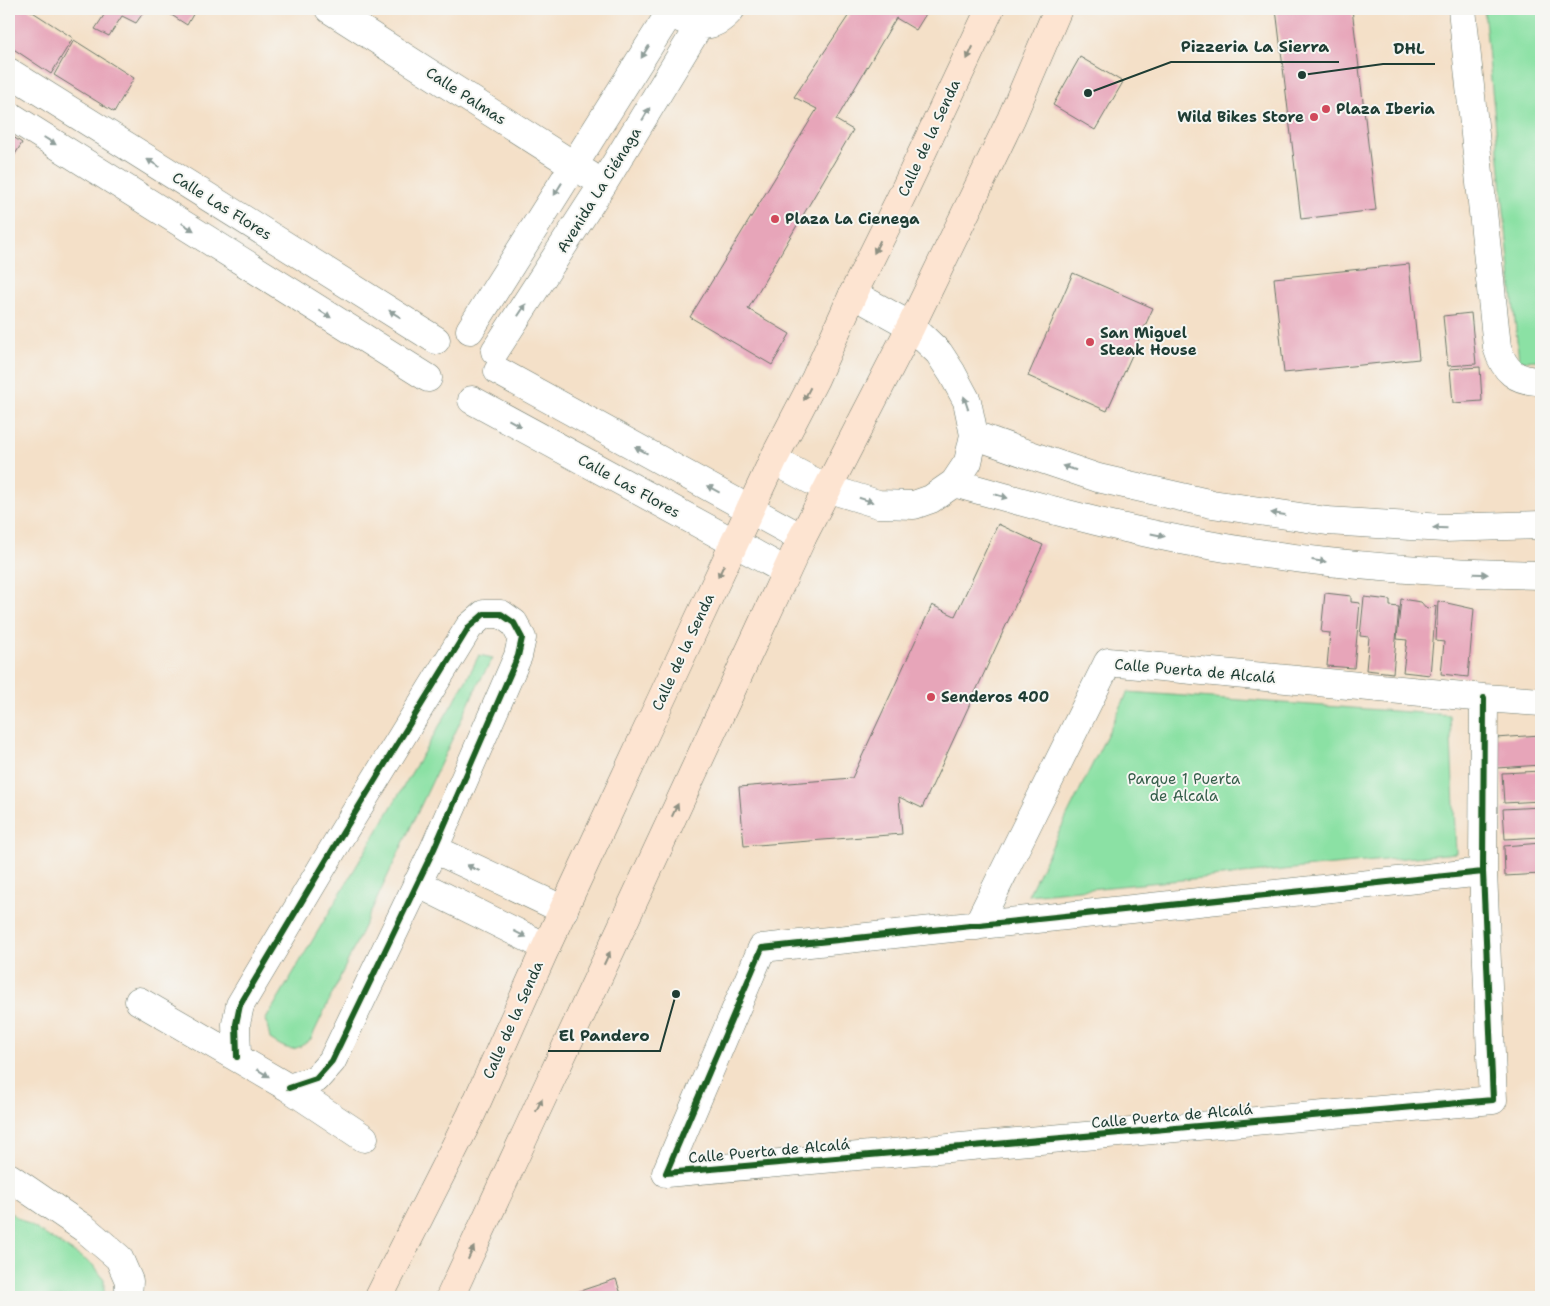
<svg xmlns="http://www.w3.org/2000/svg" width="1550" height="1306" font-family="'Shantell Sans',sans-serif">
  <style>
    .green { fill: #8be1a4; stroke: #558f6c }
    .building { fill: #e7a5b9 }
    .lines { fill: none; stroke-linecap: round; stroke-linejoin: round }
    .street-casing { stroke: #6a7668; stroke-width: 29 }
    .secondary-casing { stroke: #6a7668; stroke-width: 29 }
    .street { stroke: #fff; stroke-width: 28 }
    .secondary { stroke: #fde4d1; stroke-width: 28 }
    .cycleway-casing { stroke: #f6f6f2; stroke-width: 9 }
    .cycleway { stroke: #1b5e20; stroke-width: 6 }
    .oneway { fill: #8f9e9a }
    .oneway2 { fill: #8e9082 }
    .poi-dot { fill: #d1495b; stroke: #f6f6f2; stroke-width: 2 }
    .labels { text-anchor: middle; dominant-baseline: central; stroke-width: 4; stroke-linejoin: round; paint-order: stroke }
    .street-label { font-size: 15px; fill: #1f3d34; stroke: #f6f6f2 }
    .poi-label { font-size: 15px; font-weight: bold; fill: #1f3d34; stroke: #f6f6f2; text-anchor: start }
    .park-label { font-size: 15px; fill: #355e4a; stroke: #f6f6f2 }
    .leader { fill: none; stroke: #1f3d34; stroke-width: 2 }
    .callout-dot { fill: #1f3d34; stroke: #f6f6f2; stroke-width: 2 }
    .callout-label { font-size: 16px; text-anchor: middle; font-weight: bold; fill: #1f3d34; stroke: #f6f6f2; stroke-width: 4; stroke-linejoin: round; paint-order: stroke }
  </style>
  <rect width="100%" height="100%" fill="#f6f6f2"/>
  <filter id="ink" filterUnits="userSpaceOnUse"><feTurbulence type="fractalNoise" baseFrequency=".02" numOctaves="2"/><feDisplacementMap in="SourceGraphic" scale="10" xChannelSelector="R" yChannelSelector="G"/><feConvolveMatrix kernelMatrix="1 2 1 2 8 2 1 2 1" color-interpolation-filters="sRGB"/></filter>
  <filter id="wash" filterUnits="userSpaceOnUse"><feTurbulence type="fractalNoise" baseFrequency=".0096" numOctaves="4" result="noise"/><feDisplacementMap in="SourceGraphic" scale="20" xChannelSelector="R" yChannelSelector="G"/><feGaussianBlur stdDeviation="1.12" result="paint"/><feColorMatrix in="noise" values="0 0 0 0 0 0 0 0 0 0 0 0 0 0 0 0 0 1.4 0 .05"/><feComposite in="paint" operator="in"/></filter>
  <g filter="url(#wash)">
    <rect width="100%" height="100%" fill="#f4e0c8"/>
    <!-- green -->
    <path class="green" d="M1484 9H1541V360L1519 361Z
      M479 655 493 658 478 684 311 1039C293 1053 289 1051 270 1039L266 1019 467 679Z
      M1128 692 1450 715 1456 853 1028 895Z
      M9 1212 92 1264 104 1279V1297H9Z"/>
    <g id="blocks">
      <!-- building -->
      <path class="building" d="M9 9H28L73 38 51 74 9 46Z
        M108 9H146L136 23 122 16 109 36 95 29Z
        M162 9H196L187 25Z
        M853 9H929L916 30 896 18 836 120 853 130 748 309 790 334 772 365 690 317 817 109 794 97Z
        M1276 9H1352L1376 210 1301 219Z
        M74 40 134 78 114 112 54 75Z
        M1080 57 1123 82 1095 130 1053 105Z
        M9 134 22 143 9 164Z
        M1409 264 1419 359 1284 373 1274 278Z
        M1073 273 1153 308 1107 411 1028 376Z
        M1471 313 1476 364 1448 366 1443 316Z
        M1480 367 1482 401 1453 403 1450 369Z
        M998 524 1043 545 922 808 899 797 902 834 744 846 739 787 852 778 932 605 955 616Z
        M1325 593 1351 596V602L1360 603 1354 668 1327 666 1330 633 1321 632Z
        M1364 597 1390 600V606L1399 607 1393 673 1366 670 1369 637 1360 636Z
        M1401 599 1421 602 1427 609 1436 606 1430 675 1403 672 1407 640 1397 639Z
        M1438 601 1474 609 1468 677 1441 674 1444 642 1436 641Z
        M1541 735V765L1497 768 1495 738Z
        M1541 771V801L1504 803 1502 773Z
        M1541 807V837L1505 839 1503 809Z
        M1541 843V874L1505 876 1504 846Z
        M616 1279 622 1297H562Z"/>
    </g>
  </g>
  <g filter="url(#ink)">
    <use href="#blocks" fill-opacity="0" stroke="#6a7668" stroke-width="1"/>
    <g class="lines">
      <!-- street casing -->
      <g class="street-casing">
        <path id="street" d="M329 9 589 175
          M1462 9 1497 347C1504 371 1516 381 1541 381
          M682 19C702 29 717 26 731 9
          M9 72 436 340
          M9 115 428 378
          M470 330 671 11
          M495 351 603 184 699 26
          M498 371 802 538
          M472 400 786 571
          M974 435 1036 457 1098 478 1212 504 1327 521 1444 528 1541 525
          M773 460 826 488 878 504 914 505 931 499 954 483 968 462 974 435 967 401 952 373 939 353 911 326 853 294
          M954 483C1029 504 1104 525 1181 540 1300 563 1420 573 1541 575
          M434 849 564 910
          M1483 872 762 948 666 1173 1493 1100 1483 872 1484 698
          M417 883 546 947
          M977 926 1108 662 1484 698 1541 702
          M139 1001 289 1088 364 1138
          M237 1057 236 1024 240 1005 342 834 469 627 484 614H501L514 623 522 638 518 656 434 849 332 1061 316 1079 289 1088
          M9 1177 85 1229 119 1258 129 1281 128 1297"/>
      </g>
      <!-- secondary casing -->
      <g class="secondary-casing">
        <path id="secondary" d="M379 1297 471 1115 546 947 660 702 773 460 815 379 853 294 903 193 990 9
          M450 1297 802 538 911 326 1011 119 1058 9"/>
      </g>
      <!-- street -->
      <use href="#street" class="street"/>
      <!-- secondary -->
      <use href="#secondary" class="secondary"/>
      <!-- cycleway casing -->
      <g class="cycleway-casing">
        <path id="cycleway" d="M1483 872 762 948 666 1173 1493 1100 1483 872 1484 698
          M237 1057 236 1024 240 1005 342 834 469 627 484 614H501L514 623 522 638 518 656 434 849 332 1061 316 1079 289 1088"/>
      </g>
      <!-- cycleway -->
      <use href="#cycleway" class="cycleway"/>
    </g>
    <!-- one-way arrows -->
    <defs><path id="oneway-solid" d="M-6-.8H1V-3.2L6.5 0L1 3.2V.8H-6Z" transform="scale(1.25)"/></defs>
    <g class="oneway">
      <use href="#oneway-solid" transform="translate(645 52) rotate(122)"/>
      <use href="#oneway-solid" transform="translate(646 114) rotate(-59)"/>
      <use href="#oneway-solid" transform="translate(50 141) rotate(32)"/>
      <use href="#oneway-solid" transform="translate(153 163) rotate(-148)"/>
      <use href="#oneway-solid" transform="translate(558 189) rotate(122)"/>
      <use href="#oneway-solid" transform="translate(188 227) rotate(32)"/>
      <use href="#oneway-solid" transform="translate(522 310) rotate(-57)"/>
      <use href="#oneway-solid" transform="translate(325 314) rotate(32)"/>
      <use href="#oneway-solid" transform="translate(395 314) rotate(-148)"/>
      <use href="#oneway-solid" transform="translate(966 403) rotate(-108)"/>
      <use href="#oneway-solid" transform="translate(515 423) rotate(29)"/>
      <use href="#oneway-solid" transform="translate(641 450) rotate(-151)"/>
      <use href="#oneway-solid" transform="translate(1069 468) rotate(-162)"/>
      <use href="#oneway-solid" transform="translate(713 489) rotate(-152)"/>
      <use href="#oneway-solid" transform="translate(1001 496) rotate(16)"/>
      <use href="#oneway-solid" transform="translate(866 500) rotate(17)"/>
      <use href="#oneway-solid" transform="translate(1278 514) rotate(-172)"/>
      <use href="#oneway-solid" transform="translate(1440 528) rotate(-178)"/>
      <use href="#oneway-solid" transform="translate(1158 535) rotate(12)"/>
      <use href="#oneway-solid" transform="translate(1319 561) rotate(7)"/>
      <use href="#oneway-solid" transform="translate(1481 574) rotate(1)"/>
      <use href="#oneway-solid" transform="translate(473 868) rotate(-155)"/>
      <use href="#oneway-solid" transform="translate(520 934) rotate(26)"/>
      <use href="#oneway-solid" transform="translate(263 1073) rotate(31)"/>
    </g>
    <g class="oneway2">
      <use href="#oneway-solid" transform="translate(970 53) rotate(115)"/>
      <use href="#oneway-solid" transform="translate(877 247) rotate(116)"/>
      <use href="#oneway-solid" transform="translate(807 394) rotate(117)"/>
      <use href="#oneway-solid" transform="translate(721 571) rotate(115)"/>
      <use href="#oneway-solid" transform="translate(675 810) rotate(-65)"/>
      <use href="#oneway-solid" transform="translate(607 958) rotate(-65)"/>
      <use href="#oneway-solid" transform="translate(539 1105) rotate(-65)"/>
      <use href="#oneway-solid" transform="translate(471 1253) rotate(-65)"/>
    </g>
  </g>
  <!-- markers -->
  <g class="poi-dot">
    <circle cx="1326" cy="109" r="5"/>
    <circle cx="1314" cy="117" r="5"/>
    <circle cx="775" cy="219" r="5"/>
    <circle cx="1090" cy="342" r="5"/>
    <circle cx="931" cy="697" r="5"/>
  </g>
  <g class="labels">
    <!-- street labels -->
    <g class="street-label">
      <text transform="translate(466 96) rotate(33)">Calle Palmas</text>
      <text transform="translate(929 138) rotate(-65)">Calle de la Senda</text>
      <text transform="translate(599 190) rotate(-58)">Avenida La Ciénaga</text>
      <text transform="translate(222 206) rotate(32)">Calle Las Flores</text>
      <text transform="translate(629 486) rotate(29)">Calle Las Flores</text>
      <text transform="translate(683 652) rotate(-65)">Calle de la Senda</text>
      <text transform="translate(1195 671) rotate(5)">Calle Puerta de Alcalá</text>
      <text transform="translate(513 1020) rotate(-66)">Calle de la Senda</text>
      <text transform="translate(1172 1116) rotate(-5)">Calle Puerta de Alcalá</text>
      <text transform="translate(769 1151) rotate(-5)">Calle Puerta de Alcalá</text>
    </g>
    <!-- poi labels -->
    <g class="poi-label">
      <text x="1336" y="109">Plaza Iberia</text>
      <text x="1304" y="117" text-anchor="end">Wild Bikes Store</text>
      <text x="785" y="219">Plaza La Cienega</text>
      <text x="1100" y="333">San Miguel<tspan x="1100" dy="17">Steak House</tspan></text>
      <text x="941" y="697">Senderos 400</text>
    </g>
    <!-- park labels -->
    <g class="park-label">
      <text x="1184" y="779">Parque 1 Puerta<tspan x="1184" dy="17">de Alcala</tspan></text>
    </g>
  </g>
  <!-- callouts -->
  <path class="leader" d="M1088 93L1171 62H1339M1302 75L1383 64H1435M676 994L660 1051H548"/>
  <g class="callout-dot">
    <circle cx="1088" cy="93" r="5"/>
    <circle cx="1302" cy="75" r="5"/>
    <circle cx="676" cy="994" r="5"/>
  </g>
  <g class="callout-label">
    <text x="1255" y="52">Pizzeria La Sierra</text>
    <text x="1409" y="54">DHL</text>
    <text x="604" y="1041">El Pandero</text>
  </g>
  <!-- margin -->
  <rect width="1550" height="1306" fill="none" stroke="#f6f6f2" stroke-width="30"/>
</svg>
